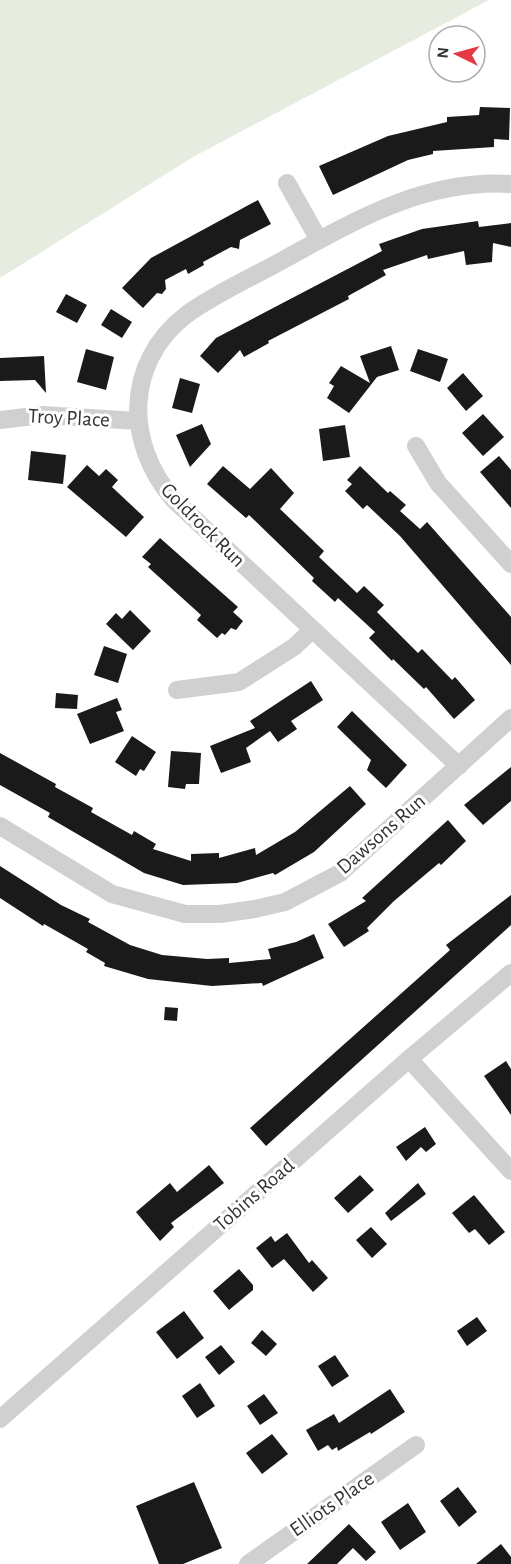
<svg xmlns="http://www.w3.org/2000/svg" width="511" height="1564" font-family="'Alegreya Sans',sans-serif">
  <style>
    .green { fill: #e6ecdf }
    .building { fill: #1a1a1a }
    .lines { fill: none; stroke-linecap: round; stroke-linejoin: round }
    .minor { stroke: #d0d0d0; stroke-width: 18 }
    .labels { text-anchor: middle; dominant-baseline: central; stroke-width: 6; stroke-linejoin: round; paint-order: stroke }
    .street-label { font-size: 21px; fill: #333; stroke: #fff }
  </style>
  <rect width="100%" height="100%" fill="#fff"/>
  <!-- green -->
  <path class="green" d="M0 0H489L193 157 0 278Z"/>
  <!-- building -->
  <path class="building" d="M480 107 510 108 509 140 494 139V147L433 151V154L408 160 333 195 319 166 388 136 447 122V117L479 115Z
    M258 200 271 224 240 240 239 249 231 247 203 262 204 265 188 274 186 269 165 280 166 289 162 294 157 293 143 308 122 288 151 258Z
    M478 221 479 227 511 223V247L493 243 492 262 466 265 464 251 428 259 427 255 383 270 386 275 348 296 349 299 268 341 269 343 244 357 240 350 218 373 200 356 216 338 382 251 379 244 422 229Z
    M66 294 87 305 77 323 56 312Z
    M111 309 132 322 122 338 101 325Z
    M391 346 399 370 377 377 349 413 327 398 334 386 329 383 341 366 370 383 360 356Z
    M86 349 114 357 106 390 77 382Z
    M418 349 448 359 440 382 410 371Z
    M44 356 46 393 35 380 0 381V358Z
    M463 373 483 396 466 411 447 388Z
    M180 378 200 384 192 413 172 408Z
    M483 414 504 437 483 456 462 433Z
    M202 424 211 444 190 467 176 435Z
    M345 425 350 457 323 461 319 429Z
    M31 451 66 455 63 484 28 480Z
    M499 456 511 470V508L480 472Z
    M87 465 99 476 106 469 118 480 112 487 144 517 126 537 67 487Z
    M223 466 250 489 271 468 294 493 280 509 324 551 319 557 357 593 364 586 384 605 377 612 418 653 422 649 452 680 455 677 475 700 454 719 426 687 424 689 393 659 392 661 369 638 375 632 338 598 335 602 312 581 314 578 249 515 246 518 207 484Z
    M360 466 388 493 390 491 406 505 400 511 420 529 427 522 511 617V665L400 536 367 505 363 509 345 491 352 484 347 480Z
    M160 538 238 607 233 612 243 621 236 630 231 628 225 635 222 633 217 638 197 620 201 615 148 567 151 564 142 557Z
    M130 610 151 631 133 650 106 624 116 613 122 619Z
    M104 646 127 654 118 683 94 675Z
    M311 681 323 700 291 721 297 729 278 742 270 731 246 748 251 762 221 773 210 746 255 728 250 721Z
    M56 693 78 695 77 709 55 708Z
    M117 698 122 710 116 712 124 731 90 744 77 714Z
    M352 711 407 765 386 788 367 770 371 760 337 727Z
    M132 736 156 752 144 771 140 769 136 776 115 762Z
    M171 751 201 753 199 784H186L185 789 168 787Z
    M0 753 56 784 55 787 93 808 91 812 132 835 134 831 156 844 153 849 191 861V854L219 853V858L255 848 256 855 295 832 350 786 366 804 314 852 275 875 273 873 237 883 183 885 144 873 48 817 50 813 0 785Z
    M511 767V801L483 825 464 805Z
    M448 820 466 841 441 865 439 863 394 901 367 928 369 931 344 947 328 924 366 901 362 898Z
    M0 866 61 905 90 919 88 922 130 945 162 955 207 959 229 958V963L271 959 268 949 296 942 314 934 324 958 263 986 262 983 212 986 148 979 104 966 105 963 86 952 88 949 44 924 43 926 0 898Z
    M511 895V925L266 1146 250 1128 450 950 446 945Z
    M165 1007 178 1008 177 1021 164 1020Z
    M506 1061 511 1069V1115L484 1076Z
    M425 1127 436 1144 426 1152 421 1147 406 1161 396 1147Z
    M209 1165 224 1183 171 1223 174 1227 160 1241 136 1212 170 1183 177 1192Z
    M360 1175 374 1190 348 1213 334 1198Z
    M418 1183 426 1194 391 1221 385 1213Z
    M474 1195 505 1232 489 1245 475 1229 469 1233 452 1213Z
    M371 1227 387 1244 372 1258 356 1240Z
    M287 1233 309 1263 312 1260 328 1278 313 1292 284 1259 272 1268 256 1248 271 1236 275 1242Z
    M239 1269 253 1285V1290L229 1310 213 1291Z
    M184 1311 204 1338 177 1359 156 1332Z
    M477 1317 487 1331 467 1346 457 1331Z
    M262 1330 277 1344 266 1356 251 1343Z
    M221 1345 235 1362 219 1375 205 1357Z
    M335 1355 349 1376 332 1387 318 1366Z
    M200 1383 215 1406 197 1418 182 1396Z
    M390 1389 405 1412 371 1434 370 1432 338 1451 337 1447 332 1450 328 1445 318 1451 306 1430 334 1414 339 1423Z
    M264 1394 278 1413 260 1425 247 1406Z
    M272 1434 288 1454 262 1474 246 1453Z
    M194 1482 222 1548 183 1564H159L136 1506Z
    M458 1487 477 1512 459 1527 440 1501Z
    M408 1503 426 1532 400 1550 381 1522Z
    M349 1524 376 1552 366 1561 353 1548 337 1564H307Z
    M501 1544 511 1557V1564H476Z"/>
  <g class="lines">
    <!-- minor -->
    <path class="minor" d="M287 183 319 240
      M0 420 42 415 138 421
      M416 446 438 483 511 564
      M177 690 239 682 294 647 312 630
      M459 766 174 500C125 444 124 363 186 315 216 293 253 277 285 259 357 219 426 179 511 184
      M0 826 112 894 185 914H220L255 909 285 902 340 873 511 718
      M409 1059 511 1171
      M0 1419 409 1059 511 973
      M248 1564 416 1445"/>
  </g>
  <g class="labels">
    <!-- street labels -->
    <g class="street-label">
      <text transform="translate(69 418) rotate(3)">Troy Place</text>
      <text transform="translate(203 525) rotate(45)">Goldrock Run</text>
      <text transform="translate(381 834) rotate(-41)">Dawsons Run</text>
      <text transform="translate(254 1195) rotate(-41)">Tobins Road</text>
      <text transform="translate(332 1504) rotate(-35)">Elliots Place</text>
    </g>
  </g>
  <!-- north arrow -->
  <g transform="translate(457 54) rotate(275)"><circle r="28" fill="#ffffff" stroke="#adadad" stroke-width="1.5"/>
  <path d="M0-4.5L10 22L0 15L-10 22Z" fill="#e63946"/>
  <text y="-9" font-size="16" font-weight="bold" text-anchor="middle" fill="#333333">N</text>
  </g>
</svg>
